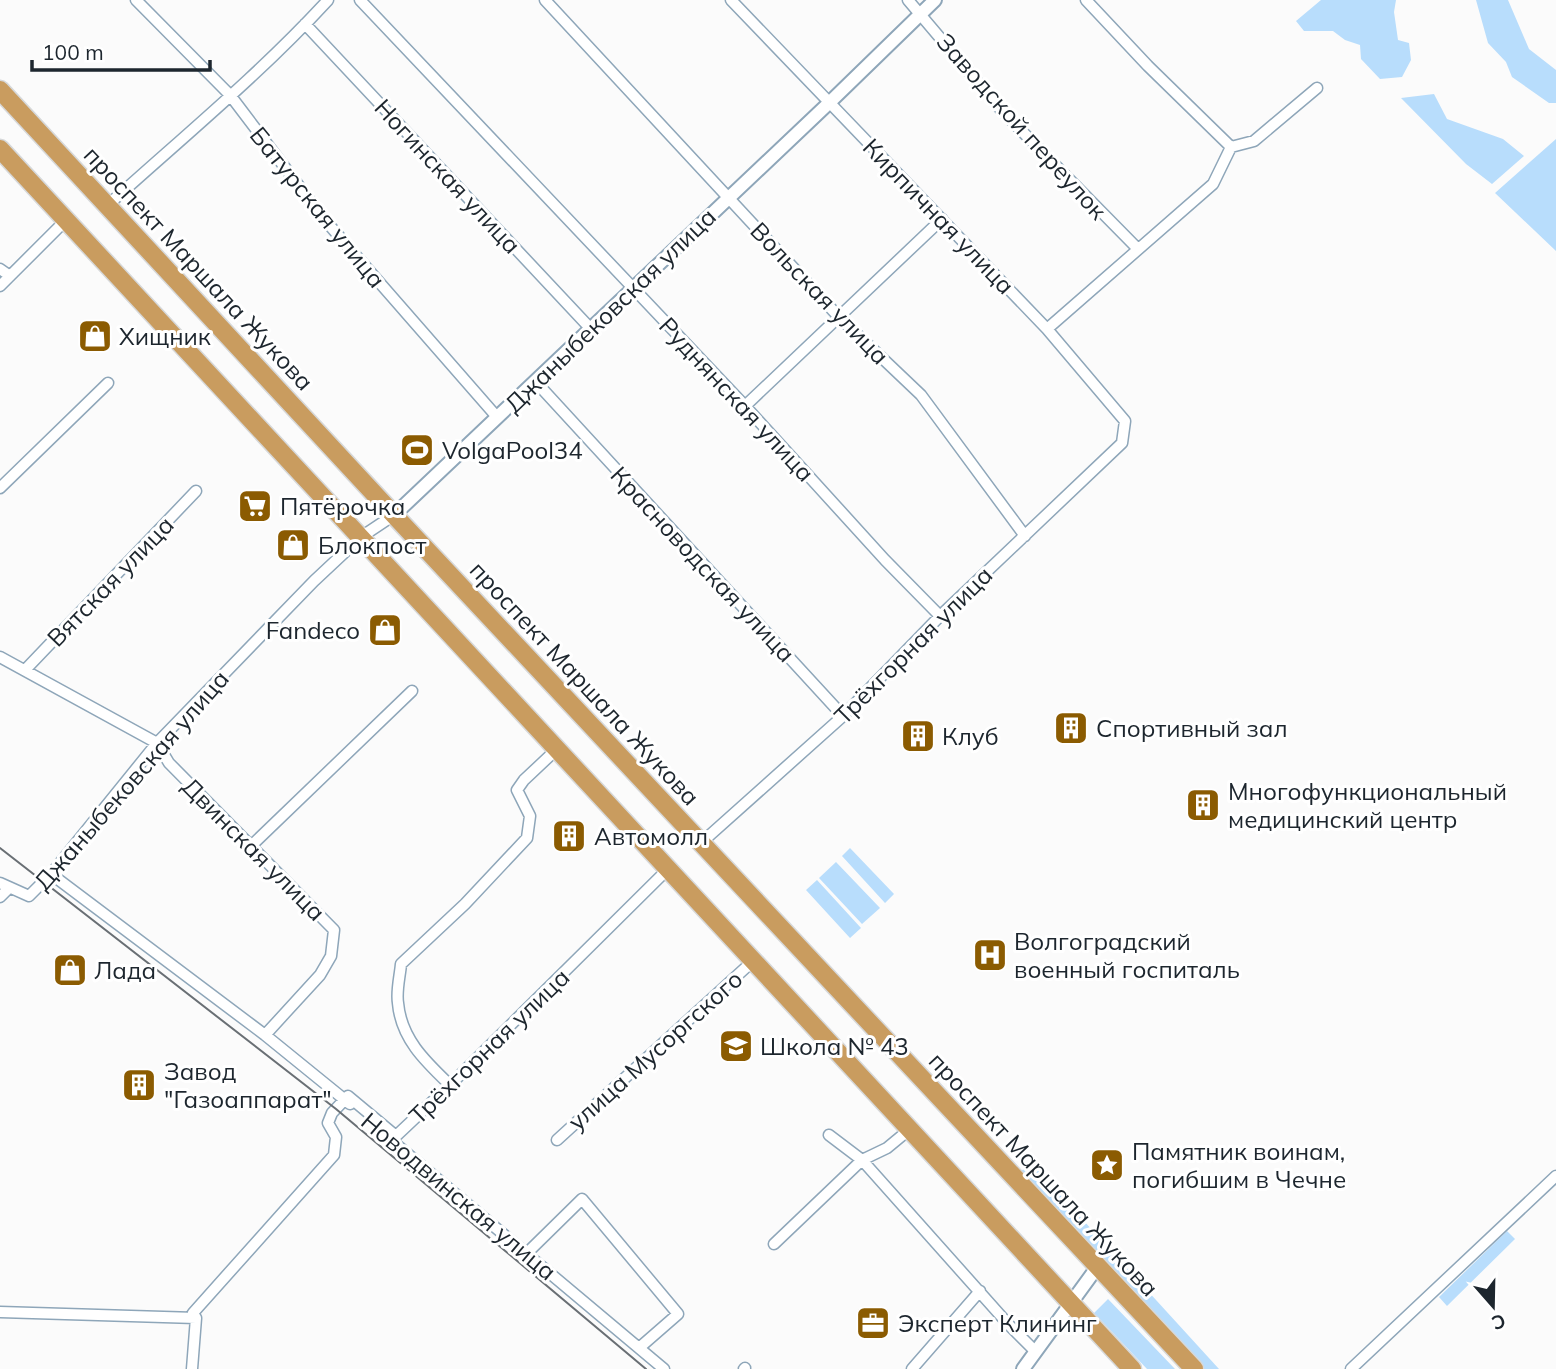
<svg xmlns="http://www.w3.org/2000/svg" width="1556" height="1369" font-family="Mulish,sans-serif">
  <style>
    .green { fill: #b8ddfc }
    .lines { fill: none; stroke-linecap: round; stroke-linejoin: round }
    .street-casing { stroke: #8ea6b9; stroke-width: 13 }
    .secondary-casing { stroke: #8ea6b9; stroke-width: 16 }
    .highway-casing { stroke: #d6d8d9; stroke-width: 21 }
    .street { stroke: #fff; stroke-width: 10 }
    .secondary { stroke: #fff; stroke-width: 12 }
    .highway { stroke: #c99c5f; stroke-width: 18 }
    .tram { stroke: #696f74; stroke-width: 2 }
    .labels { text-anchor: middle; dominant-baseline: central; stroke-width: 6; stroke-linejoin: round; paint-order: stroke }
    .street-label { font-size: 24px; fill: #1d262e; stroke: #fff }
    .poi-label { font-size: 24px; fill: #1d262e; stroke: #fff; text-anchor: start }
  </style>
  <rect width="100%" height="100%" fill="#fbfbfb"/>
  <!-- green -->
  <path class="green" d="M1321 0H1396L1394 12 1398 40 1409 43 1411 60 1402 77 1380 79 1361 59 1360 45 1345 40 1333 31H1304L1296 21Z
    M1476 0H1508L1529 49 1556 70V103H1549L1512 77 1506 62 1488 43Z
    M1434 94 1447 119 1503 139 1524 156 1492 184 1466 164 1401 98Z
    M1556 139V251L1495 193Z
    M850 848 894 894 885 903 842 856Z
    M836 862 880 908 862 924 819 878Z
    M817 880 861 928 850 938 806 890Z
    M1031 1163 1219 1369H1204L1020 1172Z
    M1507 1231 1515 1239 1447 1306 1439 1297Z
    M1108 1299 1175 1369H1147L1094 1313Z"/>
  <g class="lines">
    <!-- street casing -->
    <g class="street-casing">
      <path id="street" d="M136 0 230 95 324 219 497 417
        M360 0 745 406 885 560 940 616
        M545 0 839 317 921 395 1025 536
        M908 0 1002 111 1138 249
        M1086 0 1148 66 1231 147
        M305 24 590 328
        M108 205C182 138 260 74 328 0
        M0 269 10 276
        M0 286 66 220
        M1047 329 1213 184 1231 147 1254 141 1317 88
        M535 381 843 716
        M745 406 942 219
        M0 488 108 383
        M0 657 157 743 169 763 334 930 331 956 320 975 265 1035
        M25 670 196 491
        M701 843 843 716 940 616 1122 443 1125 421 1047 329 731 0
        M251 846 412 691
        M51 874 265 1035 350 1104
        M0 883 29 896 51 874 157 743 314 581 361 537 394 515
        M0 897 9 888
        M450 1085C426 1062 401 1039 398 1003 396 991 400 976 401 964L465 904 527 838 530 816 517 790 524 780 557 749
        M385 1135 664 1369
        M829 1135 862 1160 1009 1325 1035 1351
        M557 1140 753 961
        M774 1244 862 1160 887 1148 910 1129
        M527 1253 582 1199 678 1314 639 1348
        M0 1312 196 1318 193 1313 334 1155 336 1137 328 1123 332 1113 348 1096 396 1136 450 1085 668 869
        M192 1369 196 1318
        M744 1369 745 1368
        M912 1369 980 1291
        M1351 1369 1556 1176"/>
    </g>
    <!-- secondary casing -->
    <g class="secondary-casing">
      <path id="secondary" d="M394 515 830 102 935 0
        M1023 1369 1098 1266"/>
    </g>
    <!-- highway casing -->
    <g class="highway-casing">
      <path id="highway" d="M0 90 394 515 1194 1369
        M0 149 1132 1369"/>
    </g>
    <!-- street -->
    <use href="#street" class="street"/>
    <!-- secondary -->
    <use href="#secondary" class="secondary"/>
    <!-- highway -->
    <use href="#highway" class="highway"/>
    <!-- tram -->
    <path class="tram" d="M0 848 336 1109 646 1369"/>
  </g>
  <!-- icons -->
  <defs>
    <g id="shop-square" transform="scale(1.75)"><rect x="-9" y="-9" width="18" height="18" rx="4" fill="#8b5b01" stroke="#fff"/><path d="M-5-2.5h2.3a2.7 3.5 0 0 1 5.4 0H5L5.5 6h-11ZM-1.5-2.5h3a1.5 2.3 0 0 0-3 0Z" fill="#fff"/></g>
    <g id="stadium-square" transform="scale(1.75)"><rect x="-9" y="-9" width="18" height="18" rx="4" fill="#8b5b01" stroke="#fff"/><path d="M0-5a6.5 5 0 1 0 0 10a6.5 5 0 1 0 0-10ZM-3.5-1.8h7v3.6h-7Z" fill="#fff"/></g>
    <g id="supermarket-square" transform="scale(1.75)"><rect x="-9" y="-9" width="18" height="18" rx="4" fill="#8b5b01" stroke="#fff"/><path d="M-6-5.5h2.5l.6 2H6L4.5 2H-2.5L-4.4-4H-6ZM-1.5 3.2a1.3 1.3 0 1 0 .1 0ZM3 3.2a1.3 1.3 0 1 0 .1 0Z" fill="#fff"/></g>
    <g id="building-square" transform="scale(1.75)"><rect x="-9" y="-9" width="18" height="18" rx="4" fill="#8b5b01" stroke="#fff"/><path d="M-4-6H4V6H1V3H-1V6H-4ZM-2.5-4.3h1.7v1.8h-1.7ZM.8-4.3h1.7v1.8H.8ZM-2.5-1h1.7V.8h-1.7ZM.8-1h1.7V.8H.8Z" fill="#fff"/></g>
    <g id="hospital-square" transform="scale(1.75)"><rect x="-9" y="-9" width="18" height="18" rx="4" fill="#8b5b01" stroke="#fff"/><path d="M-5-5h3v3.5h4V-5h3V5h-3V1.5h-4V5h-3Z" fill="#fff"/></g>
    <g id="school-square" transform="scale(1.75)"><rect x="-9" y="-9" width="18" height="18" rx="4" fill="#8b5b01" stroke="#fff"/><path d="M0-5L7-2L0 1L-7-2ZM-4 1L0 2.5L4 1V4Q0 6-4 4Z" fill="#fff"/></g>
    <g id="sight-square" transform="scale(1.75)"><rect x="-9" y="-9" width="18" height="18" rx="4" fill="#8b5b01" stroke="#fff"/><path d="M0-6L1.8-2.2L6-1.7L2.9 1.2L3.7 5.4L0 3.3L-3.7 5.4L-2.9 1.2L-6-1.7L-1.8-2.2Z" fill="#fff"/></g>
    <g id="office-square" transform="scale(1.75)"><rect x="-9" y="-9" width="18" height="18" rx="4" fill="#8b5b01" stroke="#fff"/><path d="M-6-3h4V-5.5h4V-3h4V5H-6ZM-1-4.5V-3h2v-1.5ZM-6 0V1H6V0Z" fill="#fff"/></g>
  </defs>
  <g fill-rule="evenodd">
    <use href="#shop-square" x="95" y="336"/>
    <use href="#stadium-square" x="417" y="450"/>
    <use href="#supermarket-square" x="255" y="506"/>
    <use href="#shop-square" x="293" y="545"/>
    <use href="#shop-square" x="385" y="630"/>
    <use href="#building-square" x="1071" y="728"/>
    <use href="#building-square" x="918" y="736"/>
    <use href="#building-square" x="1203" y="805"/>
    <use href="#building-square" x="569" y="836"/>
    <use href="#hospital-square" x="990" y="955"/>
    <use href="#shop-square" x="70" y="970"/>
    <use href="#school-square" x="736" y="1046"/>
    <use href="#building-square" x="139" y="1085"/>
    <use href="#sight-square" x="1107" y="1165"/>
    <use href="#office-square" x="873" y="1323"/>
  </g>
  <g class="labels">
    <!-- street labels -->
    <g class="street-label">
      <text transform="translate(1022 126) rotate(48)">Заводской переулок</text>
      <text transform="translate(448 176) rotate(47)">Ногинская улица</text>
      <text transform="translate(318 207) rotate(51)">Батурская улица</text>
      <text transform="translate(939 216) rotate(46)">Кирпичная улица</text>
      <text transform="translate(199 268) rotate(47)">проспект Маршала Жукова</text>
      <text transform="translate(820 293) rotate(46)">Вольская улица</text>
      <text transform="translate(610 310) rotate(-44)">Джаныбековская улица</text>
      <text transform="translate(737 399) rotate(47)">Руднянская улица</text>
      <text transform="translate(703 564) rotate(47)">Красноводская улица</text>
      <text transform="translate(110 581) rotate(-46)">Вятская улица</text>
      <text transform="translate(913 645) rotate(-45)">Трёхгорная улица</text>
      <text transform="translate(585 683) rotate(47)">проспект Маршала Жукова</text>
      <text transform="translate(131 780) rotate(-49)">Джаныбековская улица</text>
      <text transform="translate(254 849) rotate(45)">Двинская улица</text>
      <text transform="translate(489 1046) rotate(-44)">Трёхгорная улица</text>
      <text transform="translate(655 1050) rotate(-42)">улица Мусоргского</text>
      <text transform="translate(1044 1174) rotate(47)">проспект Маршала Жукова</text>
      <text transform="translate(459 1196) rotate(40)">Новодвинская улица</text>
    </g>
    <!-- poi labels -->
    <g class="poi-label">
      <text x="119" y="336">Хищник</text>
      <text x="442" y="450">VolgaPool34</text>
      <text x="280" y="506">Пятёрочка</text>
      <text x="318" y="545">Блокпост</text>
      <text x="360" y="630" text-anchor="end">Fandeco</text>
      <text x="1096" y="728">Спортивный зал</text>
      <text x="942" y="736">Клуб</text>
      <text x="1228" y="791">Многофункциональный<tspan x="1228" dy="28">медицинский центр</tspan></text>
      <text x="594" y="836">Автомолл</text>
      <text x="1014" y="941">Волгоградский<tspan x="1014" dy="28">военный госпиталь</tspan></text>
      <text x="94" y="970">Лада</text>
      <text x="760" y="1046">Школа № 43</text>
      <text x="164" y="1071">Завод<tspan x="164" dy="28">"Газоаппарат"</tspan></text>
      <text x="1132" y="1151">Памятник воинам,<tspan x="1132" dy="28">погибшим в Чечне</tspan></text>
      <text x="898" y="1323">Эксперт Клининг</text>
    </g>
  </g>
  <!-- north arrow -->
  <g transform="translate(1493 1306) rotate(160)" stroke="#ffffff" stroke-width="5" paint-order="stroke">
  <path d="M0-5L12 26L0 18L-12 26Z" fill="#1d262e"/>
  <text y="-10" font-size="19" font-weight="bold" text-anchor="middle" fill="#1d262e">С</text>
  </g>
  <!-- scale -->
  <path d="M32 60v10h178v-10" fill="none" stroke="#1d262e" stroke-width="3.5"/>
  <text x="42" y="60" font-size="21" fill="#1d262e" stroke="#ffffff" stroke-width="5" paint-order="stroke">100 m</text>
</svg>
